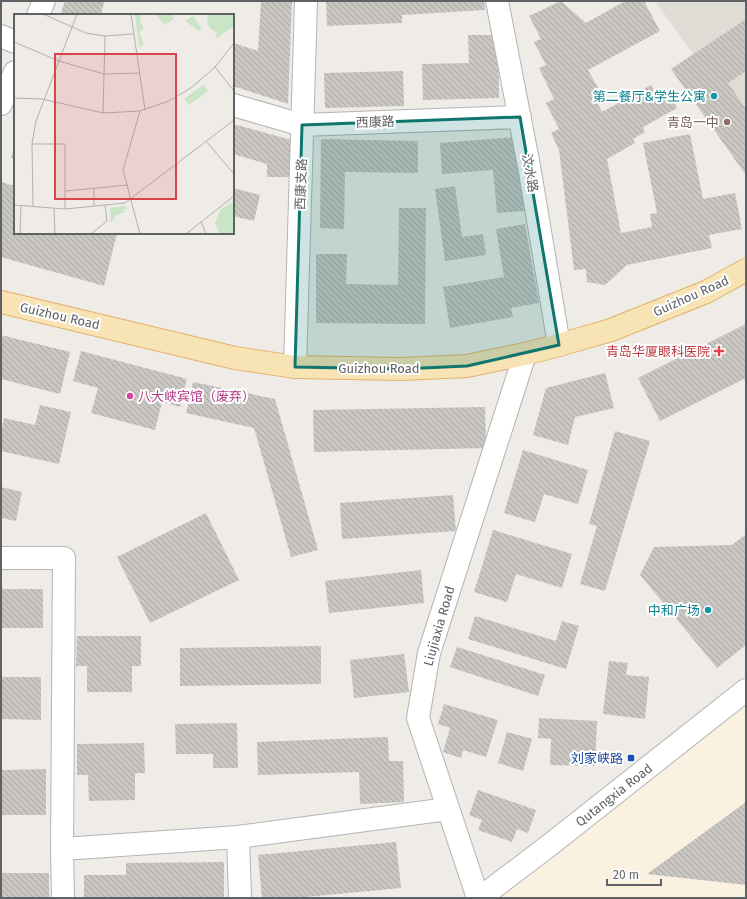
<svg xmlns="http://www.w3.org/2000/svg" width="747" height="899" font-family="'Fira Sans','Noto Sans SC',sans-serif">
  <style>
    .commercial { fill: #fbf1e0 }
    .education { fill: #dfdbd5 }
    .building { fill: url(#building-back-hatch) }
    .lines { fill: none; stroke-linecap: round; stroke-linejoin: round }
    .minor-casing { stroke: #b2b4b7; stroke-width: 24 }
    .major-casing { stroke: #e4b16b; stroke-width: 24 }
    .minor { stroke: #fff; stroke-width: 22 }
    .major { stroke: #f7e3b3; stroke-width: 22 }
    .marked { fill: #0f766e; fill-opacity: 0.2; stroke: #0f766e; stroke-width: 3; stroke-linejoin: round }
    .culture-dot { fill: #0f9aa8; stroke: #fff; stroke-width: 1.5 }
    .education-dot { fill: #8d6e63; stroke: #fff; stroke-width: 1.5 }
    .health-dot { fill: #e0444e; stroke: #fff; stroke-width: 1.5 }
    .hotel-dot { fill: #d1479c; stroke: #fff; stroke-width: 1.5 }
    .transit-dot { fill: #1a4fb4; stroke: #fff; stroke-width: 1.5 }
    .labels { text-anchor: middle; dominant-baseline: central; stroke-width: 4; stroke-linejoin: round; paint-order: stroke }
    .culture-label { font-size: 13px; fill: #0d838f; stroke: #fff; text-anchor: end }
    .street-label { font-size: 13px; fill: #5e6265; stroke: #fff }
    .education-label { font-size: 13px; fill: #785e54; stroke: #fff; text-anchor: end }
    .health-label { font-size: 13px; fill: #be3a42; stroke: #fff; text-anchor: end }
    .hotel-label { font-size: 13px; fill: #b23c85; stroke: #fff; text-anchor: start }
    .transit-label { font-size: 13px; fill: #164399; stroke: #fff; text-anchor: end }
    .inset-road { fill: none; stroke: #b1b1af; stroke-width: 1 }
    .view { fill: #d8434c; fill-opacity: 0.15; stroke: #d8434c; stroke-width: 2 }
    .inset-edge { fill: none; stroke: #5e6265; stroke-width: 2 }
  </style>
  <defs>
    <pattern id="building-back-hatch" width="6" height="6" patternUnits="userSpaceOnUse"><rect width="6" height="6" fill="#cac7c3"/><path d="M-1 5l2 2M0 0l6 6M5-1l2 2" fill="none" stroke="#a7a5a2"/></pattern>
  </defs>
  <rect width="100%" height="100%" fill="#efece7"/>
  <!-- commercial -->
  <path class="commercial" d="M746 702V898H492Z"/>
  <!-- education -->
  <path class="education" d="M655 1H746V175L671 69 693 54Z"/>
  <!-- building -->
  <path class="building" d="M65 1H105L101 12 108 15H60Z
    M261 1H292L288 104 233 86V43L258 51Z
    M326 1H484L485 10 402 15V23L327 26Z
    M561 1 586 23 625 1H644L660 31 588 70 598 88 592 92 602 112 651 85 656 95 666 89 677 108 643 127 645 132 633 139 635 143 607 159 621 233 652 227 650 214 657 213 643 143 690 134 703 199 735 193 742 229 709 235 712 248 627 265 605 285 587 282 586 269 574 270 559 150 551 133 559 129 546 103 554 99 539 68 546 65 534 42 541 39 529 16Z
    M746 19V71L728 83 746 109V175L671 69Z
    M468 35H498L499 98 423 100 422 64 469 63Z
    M403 71 404 106 325 108 324 73Z
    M233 124 292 140V177H267V164L233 154Z
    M518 137 524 211 497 213 493 170 442 174 440 143Z
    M321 139 418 141V173L345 172 344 229 320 228Z
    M15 145V160L11 158Z
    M1 182 15 186V233H117L104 286 1 257Z
    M455 186 462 237 483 234 486 255 445 261 435 189Z
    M233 188 260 195 254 221 233 216Z
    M399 208H426L425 324 316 323V254H347L346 284 398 285Z
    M525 224 539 303 511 308 513 317 450 328 443 287 504 277 496 229Z
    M746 324V378L660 421 638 378Z
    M1 335 70 352 60 394 1 379Z
    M81 351 187 379 180 407 162 402 155 430 91 413 98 388 73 381Z
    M605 373 614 408 575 417 568 445 533 435 546 388Z
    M193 382 275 399 318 550 291 557 254 428 186 413Z
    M40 405 71 412 59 464 1 451V433L4 418 35 425Z
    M485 407 486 448 314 452 313 410Z
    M615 431 650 441 605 591 580 584 597 526 589 524Z
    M523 450 588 470 578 504 544 494 535 522 504 513Z
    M1 487 22 492 16 521 1 518Z
    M453 495 456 531 342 539 340 503Z
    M206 513 239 580 150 623 117 557Z
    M493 530 572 554 562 588 516 574 507 602 474 592Z
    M746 534V645L717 668 640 575 654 547 732 545Z
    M421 570 424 603 329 613 325 581Z
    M1 589H43V628H1Z
    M475 616 556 641 562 621 579 626 566 669 468 639Z
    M77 636H141V666H132V692H87V666H76Z
    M321 646V684L180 686V648Z
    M457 647 545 675 538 696 450 667Z
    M404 654 409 692 354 698 350 660Z
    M609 661 628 663 626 675 649 677 645 719 603 714Z
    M1 677H41V720L1 719Z
    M444 704 498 720 486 757 463 750 461 758 443 752 450 728 438 724Z
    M539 718 597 721 595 766 550 765 551 739 538 738Z
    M237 723 238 768H213V754H176L175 724Z
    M507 732 532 739 523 771 498 763Z
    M388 737 389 761H403L404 802 360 804 359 772 258 775 257 742Z
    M144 743 145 773H135V800L89 801 88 775H77V744Z
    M46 769V815H1V770Z
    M478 790 536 810 528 833 517 829 512 842 478 830 482 820 469 815Z
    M746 802V885L647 874Z
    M396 842 401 888 295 898H262L258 855Z
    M224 862V898H84V875H126V863Z
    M1 873H49V898H1Z"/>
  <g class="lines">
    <!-- minor casing -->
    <g class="minor-casing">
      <path id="minor" d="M497 1 529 166 559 345
        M38 15 44 1
        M1 36 15 42
        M1 104 15 72
        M233 105 302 125 520 117
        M295 367 306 1
        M1 558H64L62 849 63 898
        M238 837 240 898
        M62 849 238 837 448 809
        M478 898 418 718 429 653 525 354
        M480 898 551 844 746 690"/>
    </g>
    <!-- major casing -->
    <g class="major-casing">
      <path id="major" d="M1 302 235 358 295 367 401 369 467 366 525 354 559 345 611 330 706 292 746 270"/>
    </g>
    <!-- minor -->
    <use href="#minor" class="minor"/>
    <!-- major -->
    <use href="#major" class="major"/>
  </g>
  <!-- marked area -->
  <path class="marked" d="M520 117 559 345 467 366 401 369 295 367 302 125Z"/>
  <!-- markers -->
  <g class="culture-dot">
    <circle cx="714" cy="96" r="4"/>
    <circle cx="708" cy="610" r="4"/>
  </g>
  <circle class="education-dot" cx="727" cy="122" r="4"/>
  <path class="health-dot" d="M717 345h4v4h4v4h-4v4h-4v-4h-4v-4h4z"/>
  <circle class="hotel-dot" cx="130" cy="396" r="4"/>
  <rect class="transit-dot" x="627" y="754" width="8" height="8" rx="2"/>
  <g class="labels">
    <!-- culture labels -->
    <g class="culture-label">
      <text x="706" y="96">第二餐厅&amp;学生公寓</text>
      <text x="700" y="610">中和广场</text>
    </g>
    <!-- street labels -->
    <g class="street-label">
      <text transform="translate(375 122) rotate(-2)">西康路</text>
      <text transform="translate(530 173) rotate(80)">汶水路</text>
      <text transform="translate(301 184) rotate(-88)">西康支路</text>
      <text transform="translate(691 296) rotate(-24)">Guizhou Road</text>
      <text transform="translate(60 316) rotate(13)">Guizhou Road</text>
      <text x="379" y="368">Guizhou Road</text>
      <text transform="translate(439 626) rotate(-74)">Liujiaxia Road</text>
      <text transform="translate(614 795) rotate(-38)">Qutangxia Road</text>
    </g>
    <!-- education labels -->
    <g class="education-label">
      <text x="719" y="122">青岛一中</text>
    </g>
    <!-- health labels -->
    <g class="health-label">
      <text x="710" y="351">青岛华厦眼科医院</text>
    </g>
    <!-- hotel labels -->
    <g class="hotel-label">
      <text x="138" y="396">八大峡宾馆（废弃）</text>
    </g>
    <!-- transit labels -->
    <g class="transit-label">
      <text x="623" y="758">刘家峡路</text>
    </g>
  </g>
  <!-- overview -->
  <g transform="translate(14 14)">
    <rect width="220" height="220" fill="#efece7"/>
    <path d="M179 2 188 15 185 17 171 7Z" fill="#cae4c6"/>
    <path d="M121 0H128L126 8 130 15 125 18 130 31 125 33ZM111 192 114 195H109L111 198 102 201 97 209 96 194Z" fill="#cae4c6"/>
    <path d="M194 0H220V12L203 24 201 21 204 19 197 15 193 10ZM189 71 194 77 175 91 170 85ZM220 187V220H206L201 209 206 196Z" fill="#cae4c6"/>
    <path d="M157 0 160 5 150 11 143 1Z" fill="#cae4c6"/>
    <path class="inset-road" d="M29 0 72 19 91 22 119 20M117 0 131 96M0 28 45 47 90 60 125 59M201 53 220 77M0 84 28 85 89 99 126 97 155 87 177 74 201 53 220 29M89 99 91 22M192 127 220 160M18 130H51V195M80 175V192M51 177 114 171M0 191 51 195 111 189 220 106M19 193 18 130 22 107 63 0M40 195 41 220M187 207 192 220M6 220 7 192M77 220 93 207 91 191M126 220 109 156 126 97M172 220 220 182"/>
    <path class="view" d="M41 40H162V185H41Z"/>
    <rect width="220" height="220" class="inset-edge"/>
  </g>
  <!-- border -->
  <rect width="747" height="899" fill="none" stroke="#5e6265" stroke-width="4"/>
  <!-- scale -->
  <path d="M607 879v6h54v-6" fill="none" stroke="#5e6265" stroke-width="2"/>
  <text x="613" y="879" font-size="12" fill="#5e6265" stroke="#ffffff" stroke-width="3" paint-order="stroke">20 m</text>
</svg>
